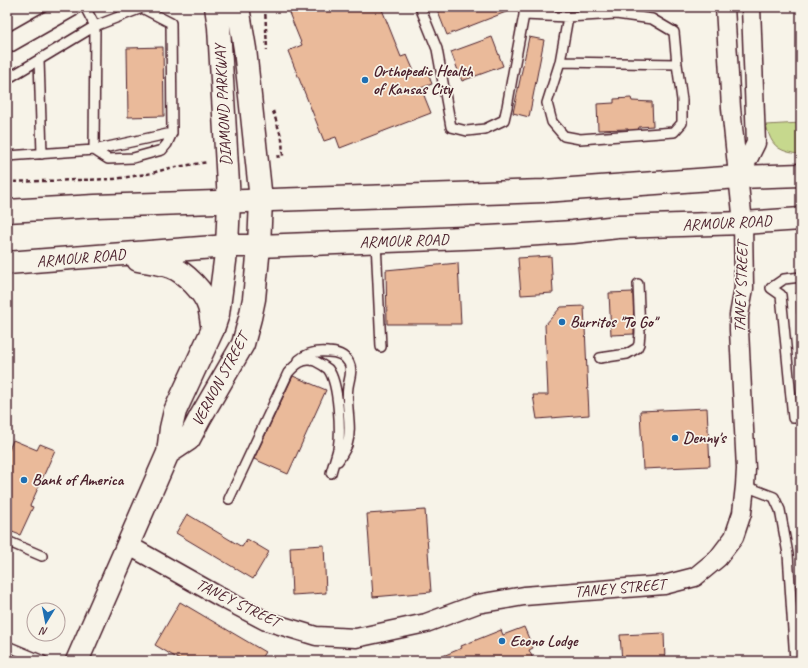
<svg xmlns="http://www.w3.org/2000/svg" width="808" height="668" font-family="Caveat,sans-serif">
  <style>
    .green { fill: #c6d88d; stroke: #887c5c }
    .building { fill: #eaba9a; stroke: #4a1f2b }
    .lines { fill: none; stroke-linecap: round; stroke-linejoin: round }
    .service-casing { stroke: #4a1f2b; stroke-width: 12 }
    .minor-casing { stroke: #4a1f2b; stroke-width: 21 }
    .tertiary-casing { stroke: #4a1f2b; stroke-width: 25 }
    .secondary-casing { stroke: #4a1f2b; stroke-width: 25 }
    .trunk-casing { stroke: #4a1f2b; stroke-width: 25 }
    .path { stroke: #4a1f2b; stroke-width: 2.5; stroke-dasharray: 4 3; stroke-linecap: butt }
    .service { stroke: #f7f3e8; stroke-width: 9 }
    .minor { stroke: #f7f3e8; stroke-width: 18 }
    .tertiary { stroke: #f7f3e8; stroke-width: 22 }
    .secondary { stroke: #f7f3e8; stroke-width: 22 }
    .trunk { stroke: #f7f3e8; stroke-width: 22 }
    .poi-dot { fill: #1f6fb2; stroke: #f7f3e8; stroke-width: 1.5 }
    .labels { text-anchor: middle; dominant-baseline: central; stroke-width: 3.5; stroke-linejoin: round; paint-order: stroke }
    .poi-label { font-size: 16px; font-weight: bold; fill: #4a1f2b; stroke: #f7f3e8; text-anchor: start }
    .street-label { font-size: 16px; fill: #4a1f2b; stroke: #f7f3e8 }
  </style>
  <rect width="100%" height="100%" fill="#f7f3e8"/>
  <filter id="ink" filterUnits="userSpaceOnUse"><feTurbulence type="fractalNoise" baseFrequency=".025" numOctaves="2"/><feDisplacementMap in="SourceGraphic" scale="8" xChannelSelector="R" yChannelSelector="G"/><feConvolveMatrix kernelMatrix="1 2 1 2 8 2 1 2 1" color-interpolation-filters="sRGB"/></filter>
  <g filter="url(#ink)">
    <!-- green -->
    <path class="green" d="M801 123V154C796 154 792 153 788 152 773 148 770 139 766 125Z"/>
    <!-- building -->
    <path class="building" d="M300 7H381L401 57 407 55 416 76 427 71 432 84 421 88 431 113 340 148 336 137 324 141 288 51 302 45 289 13 301 9Z
      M436 7H504L506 12 447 35Z
      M492 37 503 66 462 81 451 52Z
      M529 37 544 40 529 117 513 113Z
      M163 47 164 116 128 117 127 48Z
      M631 98 632 101 652 102 653 126 639 127 638 131 629 132 628 129 598 130 597 104 614 103V99Z
      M551 256 553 293 521 295 518 258Z
      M458 263 461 324H387L386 270Z
      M633 292 634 334 611 335 609 293Z
      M801 292V335L800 314H797L796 293Z
      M584 306 589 415 537 419 533 395H548L545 325 561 307Z
      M293 376 326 390 288 474 254 459Z
      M707 408 710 466 643 469 640 411Z
      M13 440 37 450 40 444 55 450 30 506 33 507 20 535 7 530V455Z
      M425 510 431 592 373 597 367 514Z
      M187 514 242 547 247 539 269 552 253 579 176 533Z
      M324 545 326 593 292 595 290 547Z
      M180 602 265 652 259 661H182L155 645Z
      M524 627 533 648 529 650 534 661H437L444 658 443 656 462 648 461 646 501 630 503 635Z
      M664 633 665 661H622L620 635Z"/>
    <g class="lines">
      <!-- service casing -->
      <g class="service-casing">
        <path id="service" d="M85 7 95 26 94 150
          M420 7 437 49 451 127 467 131 485 129 504 120 507 107 513 73 524 15V7
          M524 15 568 17 560 62 547 103 552 122 564 136 580 139 674 132 682 123V100L677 64 674 32 652 19 616 14 568 17
          M39 60 42 154
          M560 62 677 64
          M7 79 95 26 142 8 171 23 172 133 94 150 7 156
          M94 150 108 159 133 158 162 150 167 144 172 133
          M376 242 381 347
          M801 277 784 279 771 288 781 295 793 418H801
          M600 358 627 354 637 348 639 344 640 332 638 284
          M299 360C307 353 318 351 328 352 336 352 345 355 349 363 353 371 349 379 348 387 345 405 353 427 347 445 345 450 341 456 338 461
          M745 486 774 497 780 510 788 554 795 661
          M229 499 288 373C295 365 303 357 315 361 319 363 324 366 328 369 339 383 341 432 338 449 336 457 333 465 331 473
          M7 541 42 556
          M7 646 43 661"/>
      </g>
      <!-- minor casing -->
      <g class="minor-casing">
        <path id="minor" d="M7 44 72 7
          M739 177 756 143 751 7
          M128 545 222 598 266 621 316 636 356 638 426 623 477 604 524 596 664 585 695 577 718 558 734 537 742 513 745 486 746 469 739 330V315L744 288 743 223 731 108 725 7"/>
      </g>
      <!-- tertiary casing -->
      <g class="tertiary-casing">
        <path id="tertiary" d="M216 7 219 27 229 202
          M238 7 245 49 261 200"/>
      </g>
      <!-- secondary casing -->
      <g class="secondary-casing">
        <path id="secondary" d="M168 453 189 439 200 418 243 344 250 318 254 299 259 246 261 200
          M77 661 168 453 171 428 175 411 213 329 218 314 227 246 229 202"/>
      </g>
      <!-- trunk casing -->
      <g class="trunk-casing">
        <path id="trunk" d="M7 211 95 206 544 191 739 177 801 175
          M138 260C149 262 161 263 171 267 185 272 205 293 209 307 211 314 211 322 213 329
          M7 263 227 246H259L489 237 573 232 618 227 743 223 801 219"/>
      </g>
      <!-- path -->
      <path class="path" d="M265 7 267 50
        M273 111 282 139 283 156 275 157
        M7 182 114 179 134 176 152 173 170 168 208 162"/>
      <!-- service -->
      <use href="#service" class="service"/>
      <!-- minor -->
      <use href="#minor" class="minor"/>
      <!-- tertiary -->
      <use href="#tertiary" class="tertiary"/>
      <!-- secondary -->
      <use href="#secondary" class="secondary"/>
      <!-- trunk -->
      <use href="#trunk" class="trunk"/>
    </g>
  </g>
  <!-- markers -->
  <g class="poi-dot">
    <circle cx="365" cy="80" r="4"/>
    <circle cx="562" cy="322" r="4"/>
    <circle cx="675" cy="438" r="4"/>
    <circle cx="24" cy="480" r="4"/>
    <circle cx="502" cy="641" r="4"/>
  </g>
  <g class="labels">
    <!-- poi labels -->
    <g class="poi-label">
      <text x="373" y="71">Orthopedic Health<tspan x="373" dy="18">of Kansas City</tspan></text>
      <text x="570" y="322">Burritos "To Go"</text>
      <text x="683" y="438">Denny's</text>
      <text x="32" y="480">Bank of America</text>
      <text x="510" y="641">Econo Lodge</text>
    </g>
    <!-- street labels -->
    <g class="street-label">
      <text transform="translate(223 105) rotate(-93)">DIAMOND PARKWAY</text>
      <text transform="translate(727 223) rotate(-3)">ARMOUR ROAD</text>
      <text transform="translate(404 241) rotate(-2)">ARMOUR ROAD</text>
      <text transform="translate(81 258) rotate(-5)">ARMOUR ROAD</text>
      <text transform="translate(741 287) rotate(-88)">TANEY STREET</text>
      <text transform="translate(220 380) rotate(-62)">VERNON STREET</text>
      <text transform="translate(620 588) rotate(-5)">TANEY STREET</text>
      <text transform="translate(238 603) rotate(26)">TANEY STREET</text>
    </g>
  </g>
  <!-- margin -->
  <rect width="808" height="668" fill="none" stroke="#f7f3e8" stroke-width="24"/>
  <rect x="12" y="12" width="784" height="644" fill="none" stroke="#4a1f2b" stroke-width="1.5" filter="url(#ink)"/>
  <!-- north arrow -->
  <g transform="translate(46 622) rotate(190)"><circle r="19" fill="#f7f3e8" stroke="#b29e9c"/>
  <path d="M0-3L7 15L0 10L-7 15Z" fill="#1f6fb2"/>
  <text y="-6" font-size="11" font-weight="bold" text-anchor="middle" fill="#4a1f2b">N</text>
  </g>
</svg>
